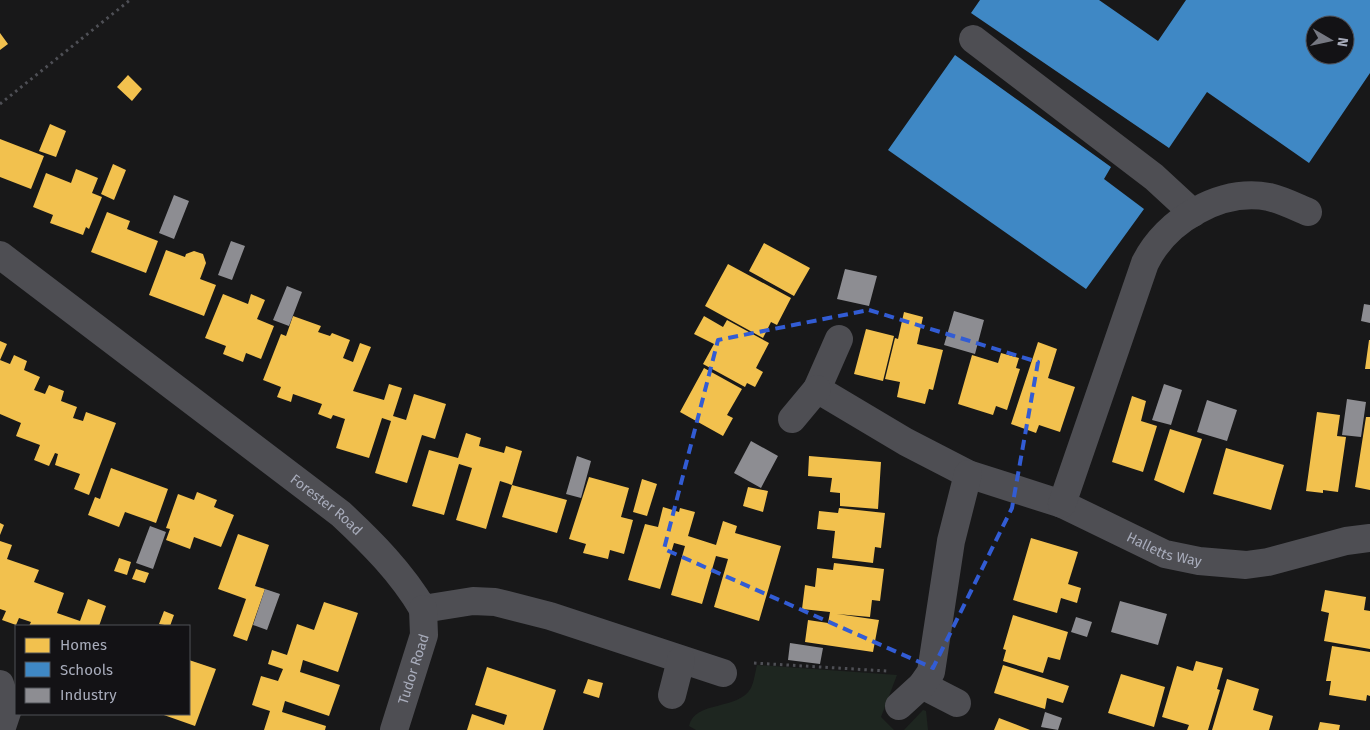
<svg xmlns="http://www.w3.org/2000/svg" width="1370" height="730" font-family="'Fira Sans',sans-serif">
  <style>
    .green { fill: #1e2620 }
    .homes { fill: #f2c14e }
    .schools { fill: #3f88c5; fill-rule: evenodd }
    .industry { fill: #8d8d92 }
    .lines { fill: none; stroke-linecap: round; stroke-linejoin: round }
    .path { stroke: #4e4f55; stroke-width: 3; stroke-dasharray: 2.5 4; stroke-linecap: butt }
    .minor { stroke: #4e4e53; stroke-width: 28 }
    .marked { fill: none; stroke: #325cd4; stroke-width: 4; stroke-dasharray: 10 6; stroke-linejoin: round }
    .labels { text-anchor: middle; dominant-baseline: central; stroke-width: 5; stroke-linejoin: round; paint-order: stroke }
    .street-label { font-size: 14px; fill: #a8acbb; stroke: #131215 }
  </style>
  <rect width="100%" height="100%" fill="#181819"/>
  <!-- green -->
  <path class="green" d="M757 665 897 675 881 717 894 730H696L689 726C695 700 738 711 751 688 754 682 755 673 757 665Z
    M923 710 926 711 928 730H904Z"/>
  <!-- homes -->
  <path class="homes" d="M0 33 8 44 0 50Z
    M128 75 142 89 132 101 117 87Z
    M50 124 66 131 56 157 39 151Z
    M0 139 44 156 31 189 0 177Z
    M113 164 126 170 114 200 101 194Z
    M76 169 98 178 92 193 102 197 89 229 86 227 83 235 50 223 53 215 33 207 46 173 71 183Z
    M107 212 130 221 127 229 158 241 146 273 91 252Z
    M764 243 810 268 794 296 749 271Z
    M166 250 185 257 186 254 194 251 203 254 206 263 200 279 216 285 204 316 149 295Z
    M728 264 791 298 777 325 771 322 763 338 705 306Z
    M223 294 248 304 251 294 265 300 257 319 274 326 261 359 246 353 243 362 223 354 226 346 205 338Z
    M904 312 923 317 917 344 943 350 933 390 929 389 925 404 897 397 900 382 885 379 895 338 898 339Z
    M293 316 321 326 318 332 330 336 332 333 350 340 343 358 353 362 360 343 371 347 353 391 384 400 389 384 402 388 393 416 406 420 414 394 446 404 435 439 422 435 407 483 375 473 391 421 382 418 369 458 336 448 345 419 333 415 331 419 318 414 322 404 293 394 291 402 277 397 281 387 263 380 281 334 286 336Z
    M704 316 723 327 727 320 769 343 756 368 763 372 755 387 747 383 745 387 703 364 714 344 694 334Z
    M866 329 894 336 883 381 854 374Z
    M1369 340H1370V369H1365Z
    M0 341 7 344 0 360 10 364 14 355 27 361 24 370 40 377 34 390 45 394 49 385 64 391 61 401 77 407 73 418 83 421 86 412 116 423 89 495 74 489 80 474 55 465 58 454 55 453 49 466 34 460 40 445 16 436 21 423 0 414Z
    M1038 342 1057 349 1048 378 1075 387 1060 432 1039 425 1036 433 1011 424Z
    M1001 353 1019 358 1016 368 1020 369 1007 410 996 406 993 415 958 404 972 355 998 363Z
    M704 368 742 389 727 415 733 418 723 436 680 412Z
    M1132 396 1146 401 1141 421 1157 426 1143 472 1112 462Z
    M1317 412 1340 415 1337 436 1346 437 1338 492 1323 490V493L1306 491Z
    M1366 417H1370V490L1355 487Z
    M1170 429 1202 439 1184 493 1154 480Z
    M466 433 481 438 479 446 504 453 506 446 522 451 512 485 567 500 557 533 502 517 512 485 500 481 486 529 456 520 472 468 459 464 444 515 412 506 429 450 458 458Z
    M1226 448 1284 465 1271 510 1213 494Z
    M809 456 881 462 878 509 840 506V493L830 492 832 478 808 476Z
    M111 468 168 489 156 523 125 512 119 527 88 515 95 497 100 499Z
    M589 477 629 488 621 517 633 520 624 554 610 550 608 559 583 553 586 544 569 539Z
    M642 479 657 484 647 516 633 512Z
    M748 487 768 491 763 512 743 506Z
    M197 492 217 500 214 507 234 515 221 547 194 537 190 549 166 540 170 529 166 528 178 494 194 500Z
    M663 507 679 512 680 508 695 512 688 536 716 545 723 521 737 526 735 533 781 546 759 621 714 607 728 559 716 556 702 604 671 595 685 546 674 543 660 589 628 580 645 524 658 527Z
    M839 508 885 513 881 548 875 547 873 563 832 558 835 531 817 529 819 511 838 513Z
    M0 523 4 525 0 535Z
    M238 534 269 545 255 586 265 589 247 641 233 636 246 599 218 589Z
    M1031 538 1078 552 1068 584 1081 588 1077 603 1061 598 1057 613 1013 600Z
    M0 541 12 545 7 559 39 570 34 582 64 593 57 613 80 621 88 599 106 606 99 626H29L31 622 19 618 16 625 2 620 6 611 0 609Z
    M119 558 131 562 127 575 114 571Z
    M834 563 884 569 880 601 872 600 870 617 837 614 879 620 873 652 805 642 808 620 828 623 830 612 802 609 805 585 815 587 817 568 833 570Z
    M136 569 149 573 145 583 132 579Z
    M1325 590 1366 597 1364 610 1370 611V649L1324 641 1329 613 1321 611Z
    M324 602 358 613 338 672 303 660 300 672 340 685 329 716 285 701 282 712 326 726 325 730H264L270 711 252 705 261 676 278 681 283 669 268 664 272 650 287 655 297 624 314 630Z
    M164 611 174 615 170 626 159 624Z
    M1013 615 1068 632 1060 660 1048 657 1043 673 1003 661 1006 650 1003 649Z
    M1332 646 1370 652V696L1367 695 1366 701 1329 695 1331 681H1326Z
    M189 660 216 669 195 726 161 714H189Z
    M1196 661 1223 668 1217 689 1220 690 1208 730H1187L1189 725 1162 717 1177 666 1193 671Z
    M1003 665 1069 686 1063 703 1047 698 1045 709 994 693Z
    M487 667 556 690 543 730H467L472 714 504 725 507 715 475 705Z
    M1121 674 1165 687 1154 727 1108 713Z
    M588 679 603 683 599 698 583 693Z
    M1227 679 1259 689 1253 710 1273 716 1269 730H1212Z
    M999 718 1030 730H994Z
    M1320 722 1340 725 1339 730H1318Z"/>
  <!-- schools -->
  <path class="schools" d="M980 0H1099L1158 41 1186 0H1370V73L1309 163 1207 92 1169 148 971 13ZM1315 25H1345V55H1315Z
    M955 55 1111 167 1104 179 1144 209 1086 289 888 150Z"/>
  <!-- industry -->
  <path class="industry" d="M174 195 189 201 174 239 159 233Z
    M231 241 245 246 232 280 218 275Z
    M845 269 877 276 869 306 837 299Z
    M287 286 302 292 289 326 273 320Z
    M1364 304 1370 305V323L1361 321Z
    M954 311 984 320 975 354 944 345Z
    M1164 384 1182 390 1171 425 1152 420Z
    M1347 399 1366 402 1361 437 1342 435Z
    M1207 400 1237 410 1227 441 1197 432Z
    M751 441 778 456 761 488 734 473Z
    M577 456 591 461 581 498 566 494Z
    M150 526 166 532 153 569 136 563Z
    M265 589 280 594 267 630 253 625Z
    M1120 601 1167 614 1158 645 1111 632Z
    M1076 617 1092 622 1087 637 1071 632Z
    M790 643 823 648 820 664 788 660Z
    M1045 712 1062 718 1058 730 1041 727Z"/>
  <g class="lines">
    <!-- path -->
    <path class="path" d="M0 104 130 0
      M754 663 887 671"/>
    <!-- minor -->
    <g class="minor">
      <path d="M973 39 1154 177 1193 213"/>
      <path id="s1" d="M0 255 341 514C372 543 401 572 423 609L473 601 495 602 550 616 723 673"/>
      <path id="s2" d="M839 339 817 389 906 442 968 474 1062 504 1165 554 1199 561 1246 565 1268 562 1346 541 1370 538"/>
      <path d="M792 419 817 389"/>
      <path d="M1062 504 1145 263C1166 220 1221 188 1269 197 1282 200 1296 207 1308 212"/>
      <path d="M0 684 8 709 1 730"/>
      <path d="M922 685 957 703"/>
      <path d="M672 695 681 660"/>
      <path d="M899 706 922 685 931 672 951 541 968 474"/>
      <path id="s3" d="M394 730 424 635 423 609"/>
    </g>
  </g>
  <!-- marked area -->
  <path class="marked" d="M869 310 1038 362 1012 508 933 668 664 549 718 340Z"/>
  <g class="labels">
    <!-- street labels -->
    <g class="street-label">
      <text stroke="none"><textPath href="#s1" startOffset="411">Forester Road</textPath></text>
      <text stroke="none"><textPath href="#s2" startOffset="439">Halletts Way</textPath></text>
      <text stroke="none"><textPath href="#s3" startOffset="64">Tudor Road</textPath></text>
    </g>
  </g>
  <!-- legend -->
  <rect x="15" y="625" width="175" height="90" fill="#131215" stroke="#4f5057"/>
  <rect x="25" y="638" width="25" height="15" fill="#f2c14e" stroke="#4f5057"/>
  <text x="60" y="650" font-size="15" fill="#a8acbb">Homes</text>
  <rect x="25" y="662" width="25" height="15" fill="#3f88c5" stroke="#4f5057"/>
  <text x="60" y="675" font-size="15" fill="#a8acbb">Schools</text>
  <rect x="25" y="688" width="25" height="15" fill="#8d8d92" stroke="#4f5057"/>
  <text x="60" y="700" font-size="15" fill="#a8acbb">Industry</text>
  <!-- north arrow -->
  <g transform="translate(1330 40) rotate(99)"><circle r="24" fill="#131215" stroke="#4f5057"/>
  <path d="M0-4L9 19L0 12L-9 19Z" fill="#767882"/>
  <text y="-8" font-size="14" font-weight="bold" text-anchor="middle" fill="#a8acbb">N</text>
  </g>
</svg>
